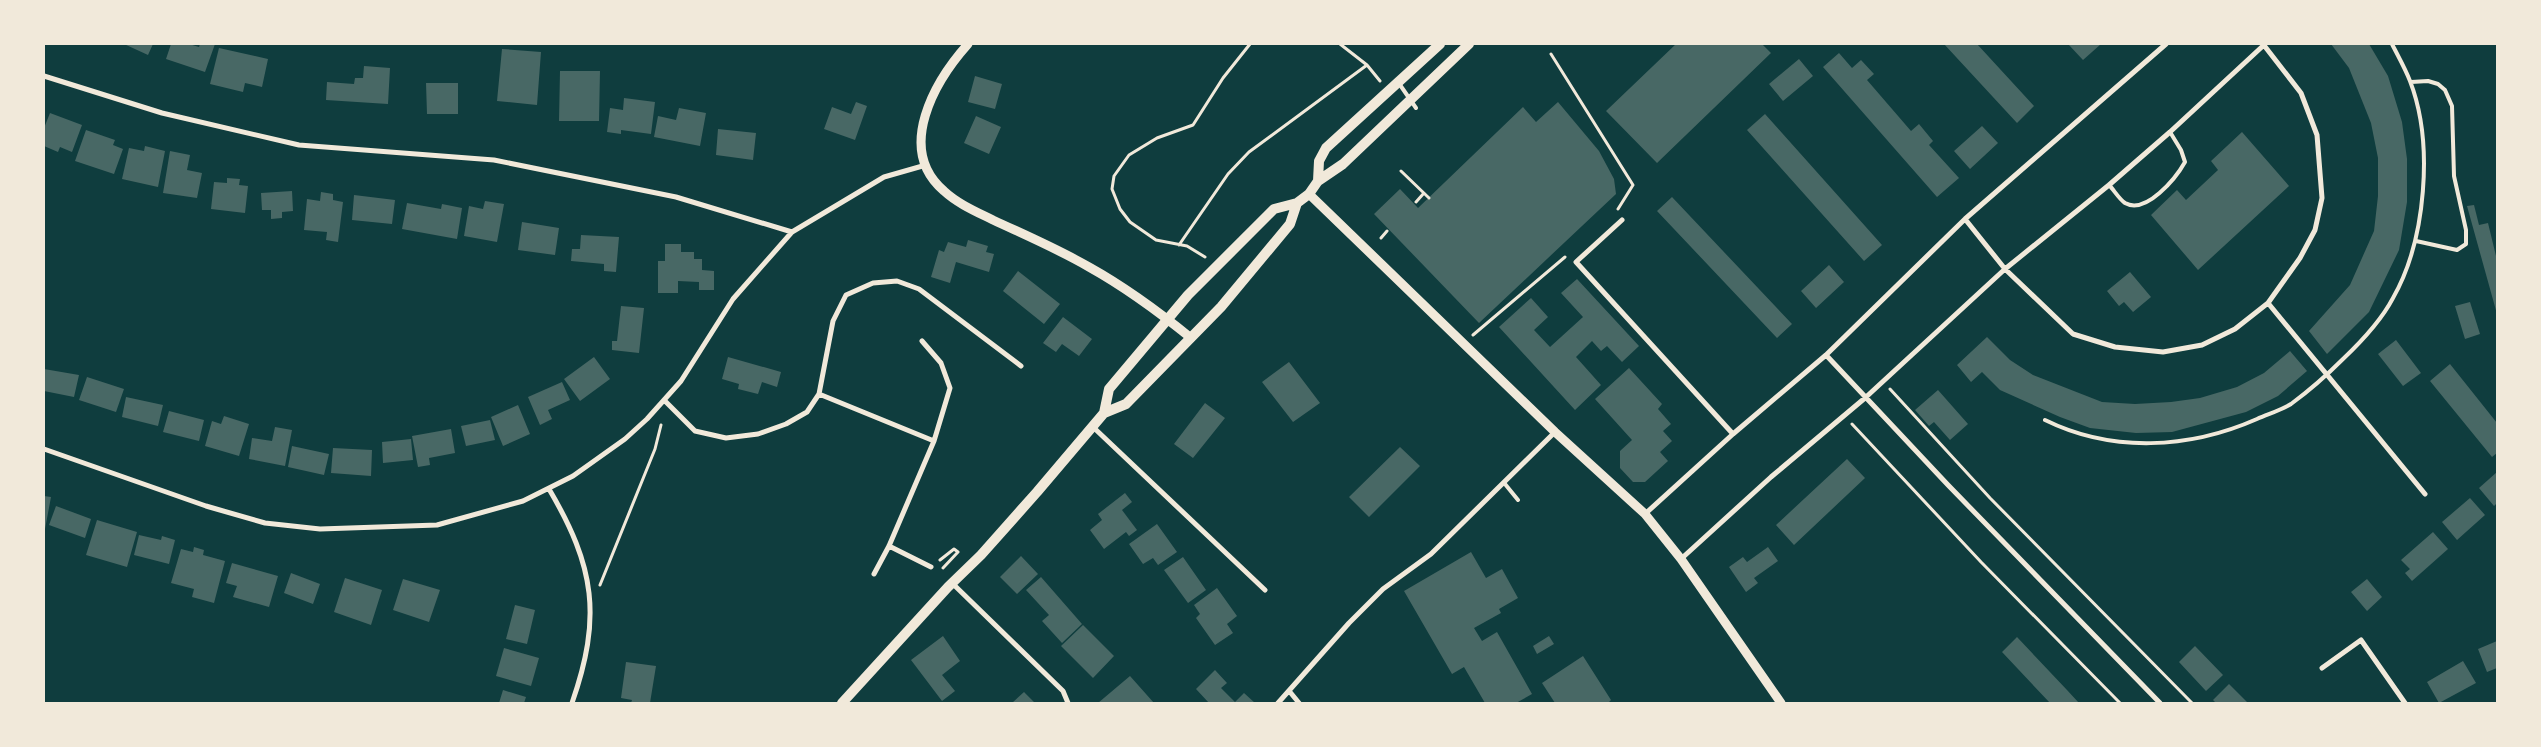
<svg xmlns="http://www.w3.org/2000/svg" width="2541" height="747" font-family="Signika,sans-serif">
  <style>
    .building { fill: #486865 }
    .lines { fill: none; stroke-linecap: round; stroke-linejoin: round }
    .path { stroke: #f1e9da; stroke-width: 3 }
    .service { stroke: #f1e9da; stroke-width: 4 }
    .minor { stroke: #f1e9da; stroke-width: 5 }
    .tertiary { stroke: #f1e9da; stroke-width: 9 }
    .secondary { stroke: #f1e9da; stroke-width: 10 }
  </style>
  <rect width="100%" height="100%" fill="#0f3d3e"/>
  <!-- building -->
  <path class="building" d="M124 44H153L148 55Z
    M171 44H189L199 47 200 44H215L205 72 166 59Z
    M1676 44H1762L1771 53 1657 163 1606 111Z
    M1944 44H1977L2034 106 2017 123Z
    M2068 44H2101L2083 60Z
    M2331 44H2369L2388 76 2402 122 2407 159V202L2399 250 2369 312 2327 354 2309 331 2350 285 2374 231 2378 196V158L2371 123 2349 68Z
    M219 48 268 59 262 87 245 83 243 92 210 84Z
    M502 49 541 52 537 105 497 101Z
    M1839 53 1852 68 1861 60 1874 74 1867 80 1911 131 1919 124 1933 141 1929 145 1959 178 1937 197 1823 67Z
    M1799 59 1813 76 1783 101 1769 84Z
    M364 66 390 68 388 104 326 100 327 82 354 84 355 78H363Z
    M560 71H600L599 121H559Z
    M975 76 1002 84 995 109 968 102Z
    M426 83H458V114H427Z
    M624 98 655 102 651 134 621 130V134L607 132 610 108 623 110Z
    M856 102 867 106 855 140 824 129 832 107 851 114Z
    M1558 102 1599 151 1614 179 1616 194 1479 323 1374 214 1400 189 1418 208 1523 107 1536 122Z
    M679 108 706 113 700 146 654 137 658 116 676 120Z
    M50 113 82 125 72 152 60 147 58 152 44 146V128Z
    M1765 114 1882 245 1864 261 1747 130Z
    M976 116 1001 127 989 154 964 143Z
    M1982 126 1998 143 1970 169 1954 151Z
    M718 129 756 133 753 160 716 155Z
    M86 130 115 140 113 145 123 149 114 174 75 161Z
    M2242 132 2289 186 2198 270 2151 215 2177 190 2186 200 2218 170 2211 161Z
    M145 146 165 151 158 187 122 179 129 148 144 151Z
    M170 151 190 155 187 170 202 173 197 198 163 193Z
    M227 178 240 179 239 185 248 186 245 213 211 209 214 182 227 183Z
    M292 191 293 211 282 212V218L271 219V210H262L261 193Z
    M321 192 333 194V200L343 202 338 242 326 240 327 232 304 230 307 199 320 201Z
    M354 195 395 200 392 224 352 220Z
    M1672 197 1792 324 1777 338 1657 211Z
    M485 201 504 204 497 242 464 236 469 206 483 209Z
    M407 203 441 209 442 204 462 208 457 239 402 229Z
    M2474 205 2479 225 2488 223 2497 260V314L2467 206Z
    M522 222 559 228 555 255 518 250Z
    M581 235 619 237 616 272 604 271V264L571 261 572 249H580Z
    M968 240 988 246 986 252 994 254 989 272 956 262 950 283 931 277 939 250 944 252 948 242 966 247Z
    M665 244H681V252H694V259H702V270L714 271V290H699V282L678 281V293H658V261H665Z
    M1829 265 1844 282 1816 308 1801 291Z
    M1018 271 1060 304 1044 324 1003 291Z
    M2130 272 2151 297 2133 312 2124 302 2119 306 2107 291Z
    M1577 279 1639 346 1622 362 1607 346 1601 351 1592 341 1576 357 1601 385 1575 410 1499 327 1531 298 1548 317 1534 330 1550 347 1583 317 1561 293Z
    M2470 302 2480 334 2465 339 2455 306Z
    M621 306 644 308 639 353 612 350V341H617Z
    M1063 317 1092 339 1079 356 1062 344 1056 352 1043 343Z
    M1987 337 2010 360 2033 375 2102 402 2135 404 2171 402 2200 398 2237 387 2264 373 2290 351 2307 371 2278 396 2246 412 2172 432 2136 433 2090 428 2060 417 2000 390 1982 372 1971 382 1957 365Z
    M2396 340 2421 373 2403 386 2378 354Z
    M594 357 610 379 580 401 564 379Z
    M728 357 781 372 777 387 762 382 758 394 738 389 739 384 722 379Z
    M1289 362 1320 403 1293 422 1262 382Z
    M2450 364 2497 423V453L2492 457 2430 381Z
    M1629 368 1662 404 1658 409 1671 424 1663 431 1672 441 1660 452 1668 461 1645 482H1633L1620 468V451L1632 440 1595 399Z
    M44 369 79 375 74 397 44 391Z
    M87 377 124 389 116 412 79 400Z
    M562 382 570 400 548 410 552 419 540 425 528 397Z
    M1938 390 1968 424 1950 440 1934 422 1929 426 1915 410Z
    M126 397 163 405 158 426 122 417Z
    M1205 403 1225 418 1193 458 1174 444Z
    M518 405 530 434 503 446 491 417Z
    M169 411 204 420 199 441 163 432Z
    M224 416 249 424 239 456 205 446 212 421 221 424Z
    M490 420 495 440 466 446 461 426Z
    M275 427 292 430 285 466 249 459 252 438 272 441Z
    M451 429 455 453 429 458 430 465 418 467 412 436Z
    M411 439 413 460 383 463 382 442Z
    M292 446 329 454 324 475 288 467Z
    M1400 447 1420 466 1369 517 1349 497Z
    M333 448 372 450 371 476 331 473Z
    M1847 459 1865 478 1794 545 1776 525Z
    M2497 472V503L2494 506 2479 488Z
    M1125 493 1132 502 1122 510 1137 530 1129 536 1126 532 1104 549 1090 530 1102 520 1098 514Z
    M44 496 51 497 45 529H44Z
    M2470 498 2485 515 2457 540 2442 522Z
    M56 506 91 519 85 538 49 525Z
    M97 520 137 532 127 567 86 555Z
    M1157 524 1177 552 1158 565 1153 558 1143 564 1129 544Z
    M2433 532 2448 549 2412 581 2405 573 2410 569 2401 560Z
    M139 535 161 540 162 536 175 540 169 564 134 555Z
    M194 547 204 550 203 555 225 561 214 603 192 597 194 589 171 583 181 549 193 552Z
    M1768 547 1778 561 1754 578 1758 583 1746 592 1729 567 1743 557 1747 562Z
    M1471 552 1486 578 1502 569 1518 598 1499 609 1501 613 1474 628 1482 641 1497 632 1532 694 1516 703H1485L1464 667 1452 674 1404 591Z
    M1021 556 1038 574 1017 594 1000 577Z
    M1183 557 1206 590 1188 603 1164 570Z
    M232 563 278 576 269 607 233 597 237 586 226 583Z
    M291 573 320 584 313 604 284 593Z
    M1041 577 1082 624 1062 643 1042 621 1049 615 1026 590Z
    M345 578 382 590 371 625 334 612Z
    M403 579 440 590 429 622 393 610Z
    M2367 579 2382 597 2367 611 2351 592Z
    M1217 588 1237 616 1227 624 1233 633 1215 645 1196 618 1200 614 1194 605Z
    M515 605 535 610 527 644 506 639Z
    M1083 625 1114 656 1093 678 1061 646Z
    M943 636 960 661 942 675 955 691 942 701 911 660Z
    M1549 636 1554 644 1537 654 1533 646Z
    M2017 637 2067 690 2079 703H2050L2002 652Z
    M2497 641V668L2487 672 2478 649Z
    M2195 646 2223 675 2206 691 2179 662Z
    M504 648 539 658 531 686 496 676Z
    M1583 656 1611 700 1608 703H1555L1542 683Z
    M2463 661 2476 683 2439 703 2427 682Z
    M626 662 656 666 650 703H631L632 700 621 698Z
    M1215 670 1227 683 1221 688 1235 702 1244 693 1255 703H1209L1196 689Z
    M1130 676 1154 703H1098Z
    M2229 684 2248 703H2216L2213 700Z
    M503 690 526 697 524 703H499Z
    M1024 692 1035 703H1012Z"/>
  <g class="lines">
    <!-- path -->
    <path class="path" d="M1340 44 1367 65 1380 81
      M1551 54 1633 185 1618 209
      M1401 171 1429 198
      M1416 202 1424 193
      M1381 238 1387 231
      M1179 245 1228 174 1249 152 1367 65
      M1205 257 1187 246 1156 240 1130 222 1120 209 1112 189 1114 176 1129 155 1157 138 1193 125 1223 78 1250 44
      M1473 335 1565 257
      M1890 389 1990 498 2192 703
      M1852 424 1981 562 2120 703
      M940 560 954 549 958 552 943 568
      M600 585 655 449 661 425"/>
    <!-- service -->
    <path class="service" d="M1398 82 1416 108
      M2411 82 2428 81 2438 84 2445 90 2452 106 2454 176 2466 230V244L2457 250 2416 241
      M2109 185C2114 190 2119 199 2125 203 2146 215 2176 178 2185 162L2181 150 2170 132
      M2045 420C2112 453 2189 449 2257 419 2268 414 2282 410 2291 404 2310 390 2327 375 2343 359 2362 341 2381 321 2393 298 2426 240 2434 143 2410 81 2405 68 2398 56 2392 44
      M1505 484 1518 500"/>
    <!-- minor -->
    <path class="minor" d="M44 76 162 113 299 145 494 160 676 197 792 232
      M1965 219 2005 269 2073 334 2115 347 2163 352 2202 345 2235 329 2268 303 2300 258 2315 230 2322 198 2317 135 2301 93 2263 44
      M1622 220 1576 262 1733 434
      M2268 303 2425 494
      M1826 355 1948 485 2160 703
      M819 394 934 441
      M664 400 695 431 726 438 758 434 786 424 807 412 819 394 833 321 846 295 873 283 897 281 919 289 1021 366
      M1093 427 1265 590
      M44 449 206 506 265 523 320 529 437 525 523 501 573 476 625 439 647 419 681 381 733 299 792 232 884 177 926 165
      M549 489C595 567 602 617 572 703
      M1645 514 1733 434 1826 355 1965 219 2166 44
      M889 546 931 567
      M1681 559 1771 477 1865 398 2005 269 2109 185 2170 132 2265 44
      M874 574 889 546 934 441 950 388 941 363 922 341
      M952 583 1063 691 1068 703
      M2322 668 2361 640 2405 703
      M1290 692 1299 703
      M1278 703 1349 623 1383 589 1431 554 1555 432"/>
    <!-- tertiary -->
    <path class="tertiary" d="M968 44C935 81 895 149 944 191 958 204 977 212 993 220 1025 235 1058 249 1089 267 1125 287 1159 312 1191 338
      M1309 194 1555 432 1645 514 1681 559 1781 703"/>
    <!-- secondary -->
    <path class="secondary" d="M1318 181 1319 161 1326 148 1440 44
      M1104 413 1126 404 1221 307 1290 224 1297 203
      M842 703 948 587 981 555 1037 492 1104 413 1109 389 1188 295 1274 209 1297 203 1309 194 1318 181 1343 164 1469 44"/>
  </g>
  <!-- border -->
  <rect width="2541" height="747" fill="none" stroke="#f1e9da" stroke-width="90"/>
</svg>
